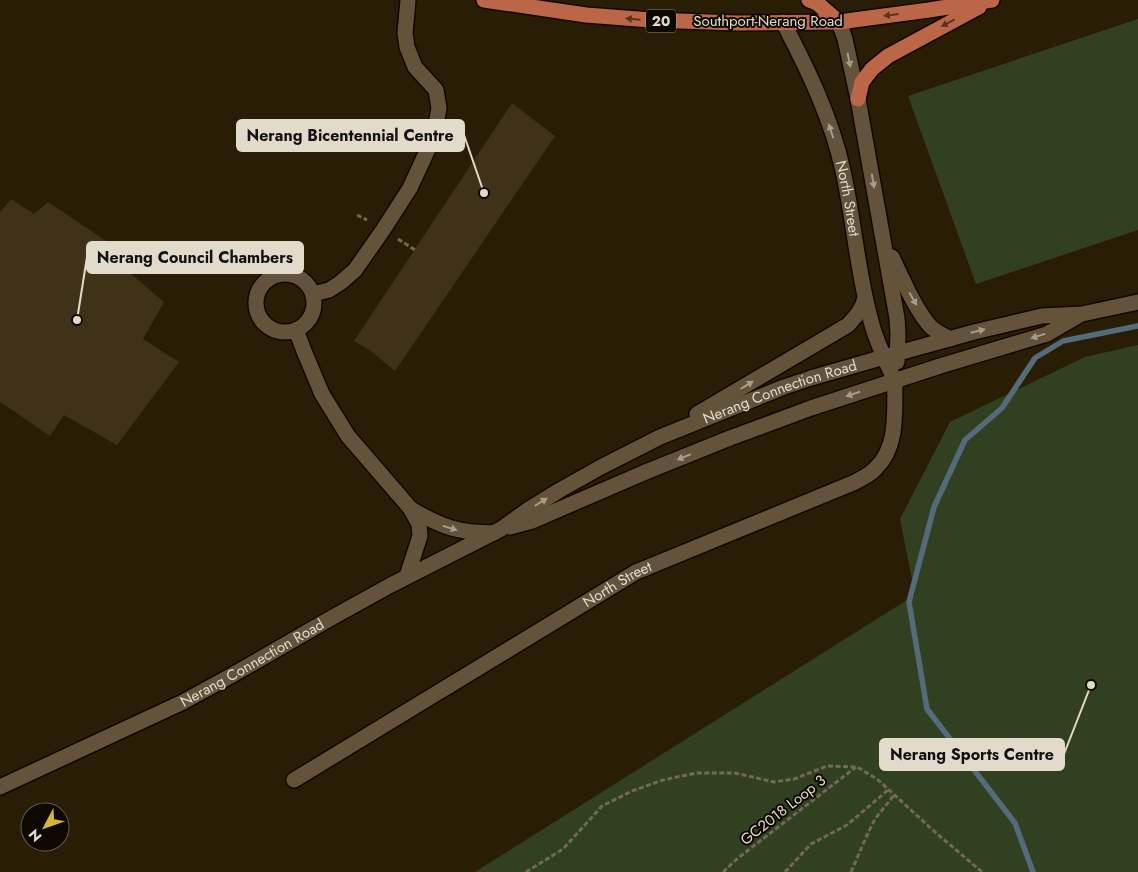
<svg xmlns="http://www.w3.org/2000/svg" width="1138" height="872" font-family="Jost,sans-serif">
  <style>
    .green { fill: #324022 }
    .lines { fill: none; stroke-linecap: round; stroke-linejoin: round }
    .stream { stroke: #536b7b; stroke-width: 5.5 }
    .building { fill: #403119 }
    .street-casing { stroke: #120700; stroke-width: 18 }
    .secondary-casing { stroke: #120700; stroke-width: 18 }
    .primary-casing { stroke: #120700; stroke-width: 18 }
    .path { stroke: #736854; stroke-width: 3; stroke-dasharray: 5 2.5; stroke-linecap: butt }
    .street { stroke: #62533a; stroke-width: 15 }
    .secondary { stroke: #62533a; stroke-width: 15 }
    .primary { stroke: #bb6747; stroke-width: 15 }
    .oneway { fill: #5c3321 }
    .oneway2 { fill: #a89d8a }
    .labels { text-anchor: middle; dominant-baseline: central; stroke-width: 4; stroke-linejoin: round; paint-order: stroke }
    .shield { fill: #0e0802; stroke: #a29b8f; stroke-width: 1 }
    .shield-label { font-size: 14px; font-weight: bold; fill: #e2dacb }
    .street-label { font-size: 15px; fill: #e2dacb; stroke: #0e0802 }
    .leader { fill: none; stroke: #e2dacb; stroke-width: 2 }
    .callout-dot { fill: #e2dacb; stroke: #0e0802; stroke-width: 2 }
    .callout { fill: #e2dacb; stroke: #e2dacb; stroke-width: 2 }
    .callout-label { font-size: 16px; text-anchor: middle; font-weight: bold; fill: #111 }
  </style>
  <rect width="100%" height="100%" fill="#2a1d05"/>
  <!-- green -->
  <path class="green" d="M1138 19V230L976 284 908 96Z
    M1138 345V872H475L915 595 900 519 950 422 1085 357Z"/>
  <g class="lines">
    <!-- stream -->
    <path class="stream" d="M1033 872 1015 823 927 709 909 602 934 507 965 440 1002 408 1035 358 1063 341 1138 326"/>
  </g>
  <!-- building -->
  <path class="building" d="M512 103 555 136 395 371 371 351 354 341Z
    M11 199 34 214 48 202 136 261 131 274 164 302 143 339 179 362 117 445 64 415 50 436 0 402V212Z"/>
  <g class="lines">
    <!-- street casing -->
    <g class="street-casing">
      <g id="street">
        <circle cx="285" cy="303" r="29"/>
        <path d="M313 294 329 290 340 283 355 270 383 230 410 188 434 136 439 108 436 90 415 67 407 47 405 33 408 0"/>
        <path d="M296 330 304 351 322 394 348 436 410 508 419 524 420 536 407 576"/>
        <path d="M411 509C442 527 458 533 494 533"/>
        <path id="s1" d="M294 780 636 572 853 483C861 479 870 475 876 468 899 446 894 409 895 381"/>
      </g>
    </g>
    <!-- secondary casing -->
    <g class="secondary-casing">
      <g id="secondary">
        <path id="s2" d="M783 22C807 68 832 119 843 171 854 220 857 271 871 321 876 342 886 361 895 381"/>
        <path d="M839 22 845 39 858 99 897 318 898 333 897 362"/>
        <path d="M892 257C902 278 915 309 930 326 936 332 943 335 950 339"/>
        <path d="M697 414 848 325C856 316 862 310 865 298"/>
        <path d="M510 527 532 521 648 471 730 438 811 408 940 366 1047 334 1078 316"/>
        <path id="s3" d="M0 787 183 702 234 674 333 617 389 586 501 529 526 511 560 490 601 467 660 437 784 387 811 378 884 357 974 332 1042 316 1082 314 1138 302"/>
      </g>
    </g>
    <!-- primary casing -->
    <g class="primary-casing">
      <path id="primary" d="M484 0 586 15 651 20 737 23 839 22 929 10 992 0
        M809 0 817 3 839 22
        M858 99 862 82 872 69 888 56 979 7"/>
    </g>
    <!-- path -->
    <path class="path" d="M357 215 367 220
      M398 239 415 250
      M526 872 563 849 602 806 632 791 663 780 697 773H735L774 782 794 779 827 766 857 767 877 779 935 832 982 872
      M723 872 738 858 856 767
      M785 872 811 844 847 825 888 790
      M851 872 868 833 875 819 894 795"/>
    <!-- street -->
    <use href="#street" class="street"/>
    <!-- secondary -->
    <use href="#secondary" class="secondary"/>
    <!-- primary -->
    <use href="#primary" class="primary"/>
  </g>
  <!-- one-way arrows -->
  <defs><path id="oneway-solid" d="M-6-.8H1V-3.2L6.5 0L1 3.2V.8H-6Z" transform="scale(1.25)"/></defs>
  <g class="oneway">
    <use href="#oneway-solid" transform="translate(891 15) rotate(173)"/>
    <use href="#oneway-solid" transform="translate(633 19) rotate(-175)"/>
    <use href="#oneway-solid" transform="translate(948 23) rotate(152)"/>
  </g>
  <g class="oneway2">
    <use href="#oneway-solid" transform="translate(849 60) rotate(78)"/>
    <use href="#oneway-solid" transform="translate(831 131) rotate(-108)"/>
    <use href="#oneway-solid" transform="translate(873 181) rotate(80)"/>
    <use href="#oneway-solid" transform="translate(913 299) rotate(60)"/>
    <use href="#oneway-solid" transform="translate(978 331) rotate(-14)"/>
    <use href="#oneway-solid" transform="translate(1038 336) rotate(163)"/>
    <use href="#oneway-solid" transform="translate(747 385) rotate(-31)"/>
    <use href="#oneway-solid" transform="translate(853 394) rotate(162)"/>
    <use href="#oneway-solid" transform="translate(684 457) rotate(158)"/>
    <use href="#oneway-solid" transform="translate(541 502) rotate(-32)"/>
    <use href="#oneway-solid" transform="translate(450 528) rotate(17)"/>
  </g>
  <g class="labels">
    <!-- shield labels -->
    <rect class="shield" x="646" y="9.5" width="30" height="23" rx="4"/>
    <g class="shield-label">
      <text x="661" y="21">20</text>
    </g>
    <!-- street labels -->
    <g class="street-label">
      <text x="768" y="21">Southport-Nerang Road</text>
      <text stroke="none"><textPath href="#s2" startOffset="189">North Street</textPath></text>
      <text stroke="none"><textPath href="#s3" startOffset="876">Nerang Connection Road</textPath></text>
      <text stroke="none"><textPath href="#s1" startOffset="378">North Street</textPath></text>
      <text stroke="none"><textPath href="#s3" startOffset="281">Nerang Connection Road</textPath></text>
      <text transform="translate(783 810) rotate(-38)">GC2018 Loop 3</text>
    </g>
  </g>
  <!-- callouts -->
  <path class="leader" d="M484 193L464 135M77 320L87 257M1091 685L1064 754"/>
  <g class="callout-dot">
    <circle cx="484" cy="193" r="5"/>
    <circle cx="77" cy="320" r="5"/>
    <circle cx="1091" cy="685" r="5"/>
  </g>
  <g class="callout">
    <rect x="237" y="120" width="227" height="31" rx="5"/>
    <rect x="87" y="242" width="216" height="31" rx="5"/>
    <rect x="880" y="739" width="184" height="31" rx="5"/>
  </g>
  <g class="callout-label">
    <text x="350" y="141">Nerang Bicentennial Centre</text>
    <text x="195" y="263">Nerang Council Chambers</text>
    <text x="972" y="760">Nerang Sports Centre</text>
  </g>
  <!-- north arrow -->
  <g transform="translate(45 827) rotate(229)"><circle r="24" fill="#0e0802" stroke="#635c52"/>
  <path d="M0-4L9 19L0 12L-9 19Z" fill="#d5b535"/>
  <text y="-8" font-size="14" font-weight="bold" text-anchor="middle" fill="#e2dacb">N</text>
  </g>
</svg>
